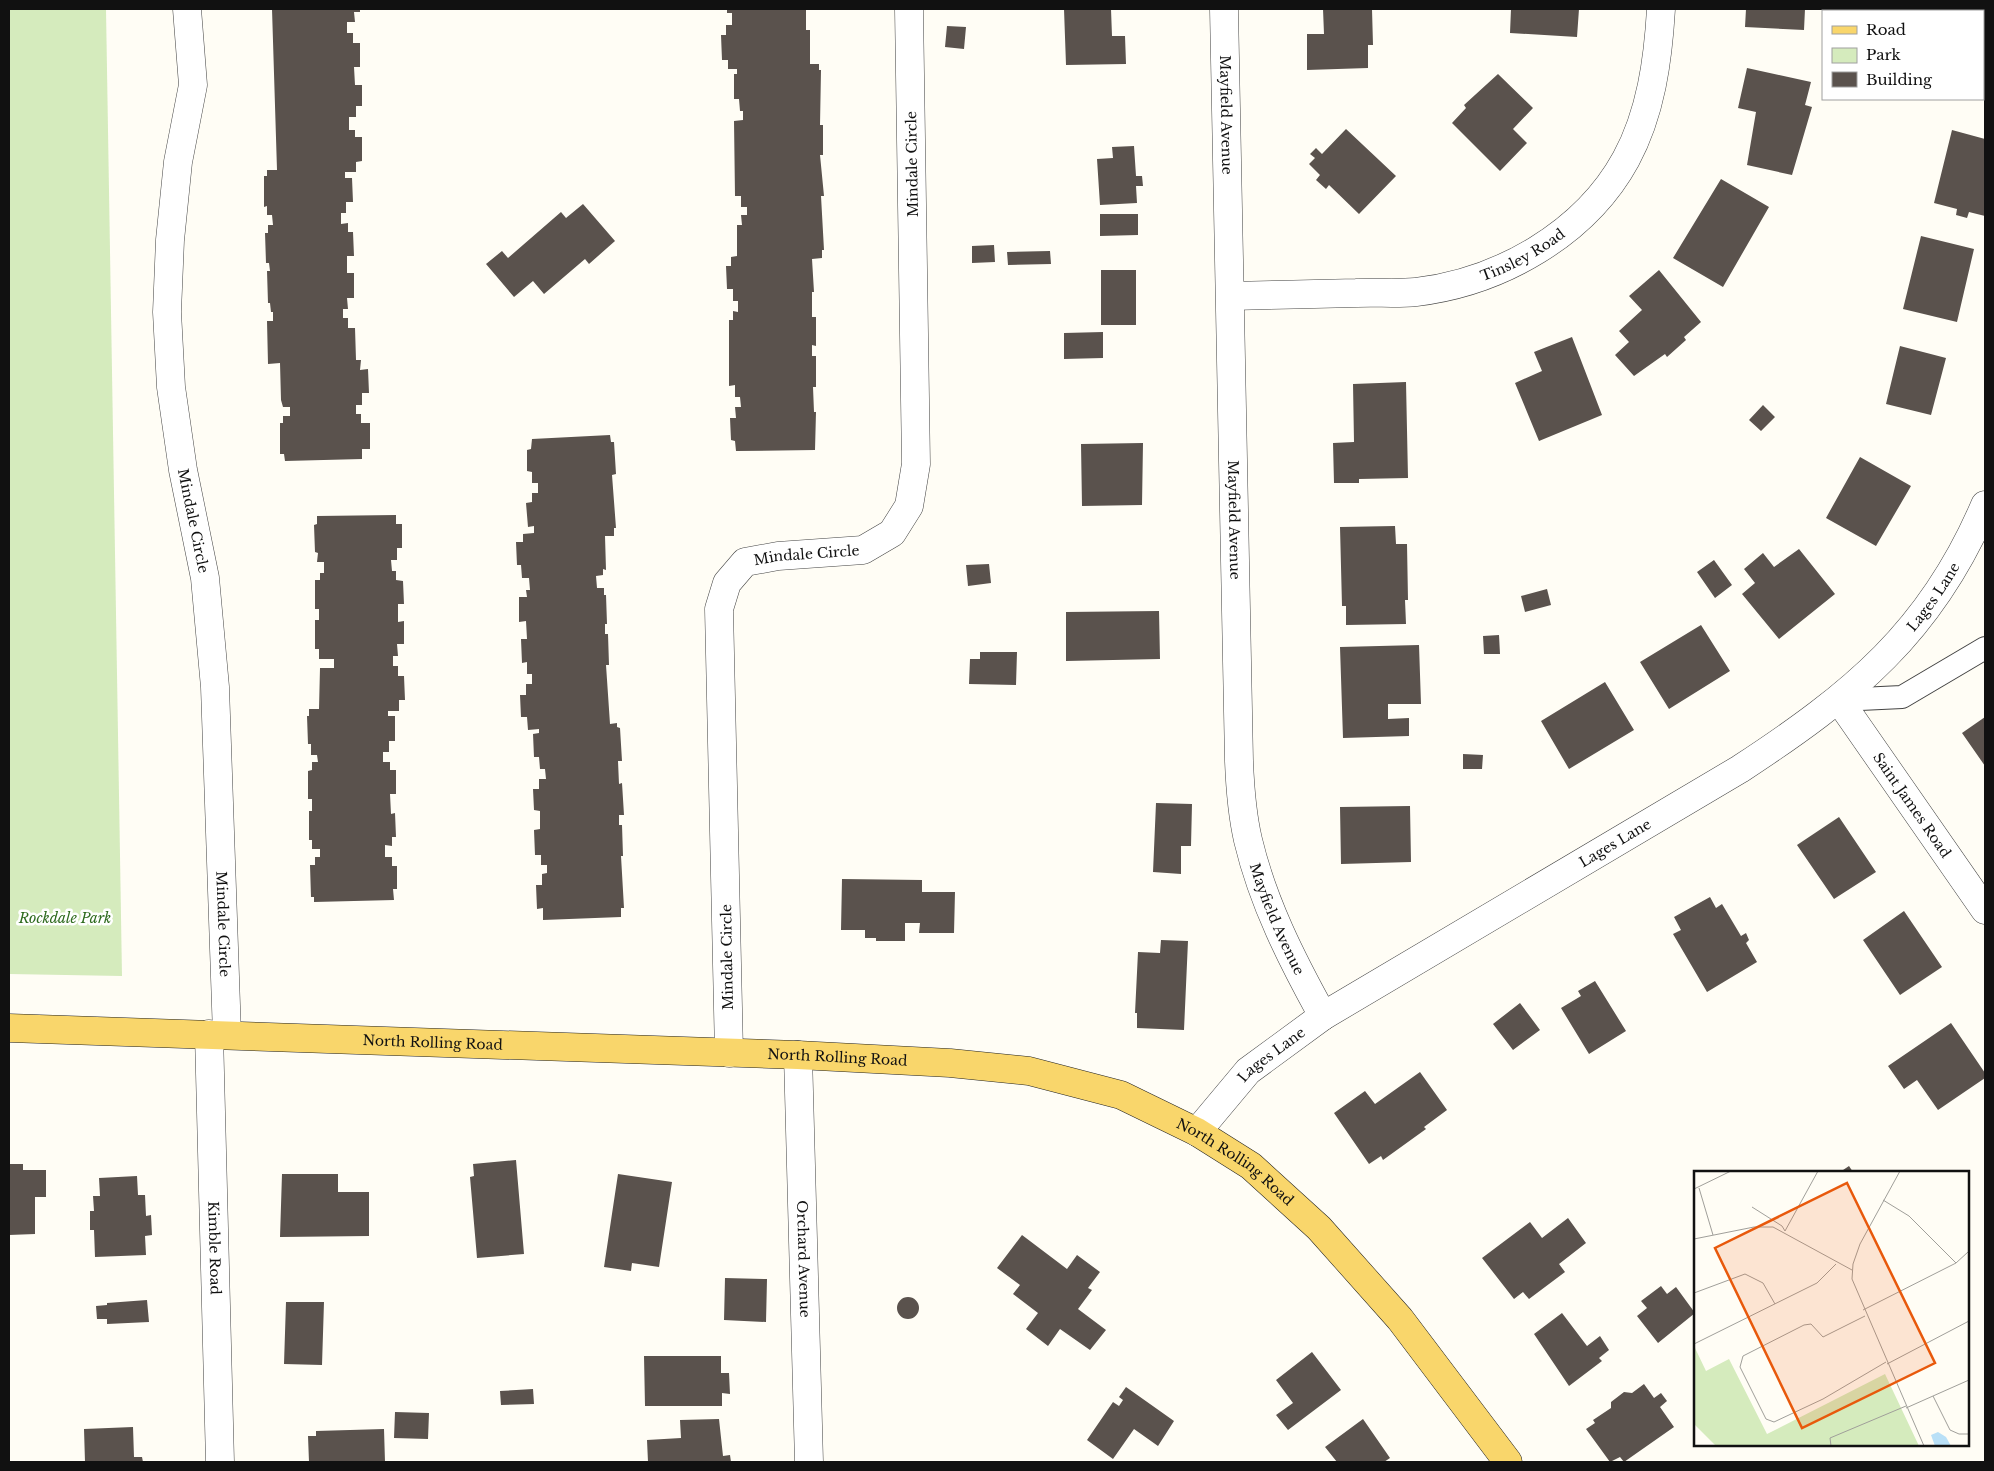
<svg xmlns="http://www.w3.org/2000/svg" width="1994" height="1471" font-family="'Libre Baskerville',serif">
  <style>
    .green { fill: #d5ebbd }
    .building { fill: #5a524d }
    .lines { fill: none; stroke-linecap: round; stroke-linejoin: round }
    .service-casing { stroke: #444; stroke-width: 24 }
    .minor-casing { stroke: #444; stroke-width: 29 }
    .primary-casing { stroke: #222; stroke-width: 29 }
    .service { stroke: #fff; stroke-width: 22 }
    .minor { stroke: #fff; stroke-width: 28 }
    .primary { stroke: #f9d66b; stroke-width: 28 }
    .labels { text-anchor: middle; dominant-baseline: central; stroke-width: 5; stroke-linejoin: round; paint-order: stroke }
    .street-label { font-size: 14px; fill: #111; stroke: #fff }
    .park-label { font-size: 14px; font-style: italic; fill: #2f6b1f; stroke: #fff }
    .inset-road { fill: none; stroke: #a09f9a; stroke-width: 1 }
    .view { fill: #e8590c; fill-opacity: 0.15; stroke: #e8590c; stroke-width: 2.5 }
    .inset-edge { fill: none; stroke: #111; stroke-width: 2.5 }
  </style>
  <rect width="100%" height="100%" fill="#fffdf5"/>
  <!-- green -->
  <path class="green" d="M9 9H106L122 976 9 974Z"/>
  <!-- building -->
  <path class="building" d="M272 9H360V12H354L355 22H347V33H353V43H360V67H354L355 85H362V106H356V117H349V130H355V137H362V161L356 162V172H345V178H352L353 202H346V213H341V224L348 223V232H353L354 256H347V273H354V298H347L348 309H343V318H348V328H355L356 360H361L360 370 368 369 369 393H362V405H356V414H361V423H370V449H362V459L285 461 284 454H280V423H283V416H290V407H283L281 400 280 363 268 364 267 321H273V312H271L270 303H268L267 271H270L269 263H266L265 233H268V225H273L272 215H267V206L264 207V176H267V170H277Z
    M727 9H806V30H810V64H819V70H821L820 125H823V155H820L824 196H821L824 250H822V258L812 259 814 292H812V317H816V346L812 345V356H816V387H813L814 412H816L815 450 736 451 735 441 731 440 730 418H736L735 407H741L740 397H735V385L729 386V320H733V311L738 312V301H733V289H727L726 266H731V257L737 256V225H742L741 215H747V207H741V196H735L734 121 743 120V111H740L739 99H734V74H737V69H728V60H722L721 35H726V25H732V13H727Z
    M1064 9H1111L1112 36H1125L1126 64 1066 65Z
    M1323 9H1372L1373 45H1368V68L1307 70V34H1324Z
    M1511 9H1579L1577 37 1510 33Z
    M1746 9H1805L1804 30 1745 27Z
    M1983 24H1985V98H1983Z
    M947 26 966 27 964 49 945 47Z
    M1747 68 1811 82 1805 105 1812 107 1792 175 1747 165 1756 112 1738 108Z
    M1498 74 1533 108 1513 129 1527 143 1500 171 1452 123 1466 108 1464 105Z
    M1346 129 1396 176 1359 214 1329 185 1326 189 1316 180 1320 175 1309 164 1315 158 1310 154 1316 148 1322 154Z
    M1952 130 1985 139V216L1969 212 1967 218 1956 215 1957 209 1934 203Z
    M1134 146 1136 176H1142L1143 186H1136L1137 203 1100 205 1097 159 1113 158 1112 147Z
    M1721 179 1769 207 1723 287 1673 258Z
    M583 204 615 241 589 264 585 259 544 294 533 281 514 297 486 264 502 251 508 258 561 212 566 218Z
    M1100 214H1138V235L1100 236Z
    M1921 236 1974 249 1957 322 1903 309Z
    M994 245 995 262 972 263V246Z
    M1050 251 1051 264 1008 265 1007 252Z
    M1101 270H1136V325H1101Z
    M1659 270 1701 322 1684 337 1686 340 1667 357 1665 354 1634 376 1615 355 1629 342 1619 331 1642 310 1629 296Z
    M1103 332V358L1064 359V333Z
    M1572 337 1602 415 1539 441 1515 383 1542 371 1534 352Z
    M1900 346 1946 358 1931 415 1886 404Z
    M1406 382 1408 478 1359 479V483H1334L1333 443 1354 442 1353 384Z
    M1763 405 1775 417 1761 431 1749 420Z
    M610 435 611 442H614L616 474 612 475 616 528H614V536H605L606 570 603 569V575L596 576 597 588H604V595H606L607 624H605V634H608L609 665H606L610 724 617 723V727L620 728 622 761H618L619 784 622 783 624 815H619V825H622L623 856H621L624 908H621V917L543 920V908L537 909 536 885H542V874L547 873V865H541V855H535L534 830 540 829V811L534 810 533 789H539V779H546L545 769H540L539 757H534L533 734 539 733V729L528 730 527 717H521L520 695H526V684H532V674H527V662L522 663 521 639H527L526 621 519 622V597H527L526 590H530L529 578H522L521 565H517L516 542H523V534L534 533V526L528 527 526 503 532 502V493H538V483H532V472L527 471V450L531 449 532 439Z
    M1143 443 1142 505 1082 506 1081 444Z
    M1860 457 1911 486 1876 546 1826 518Z
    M396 515V524H402V548H397V560H391L392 571H396V580L403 581 404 604H398V622L404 621V644H397L398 656H393V666H398V676H404L405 700H399V711H388V716H395V741H389V752H383V762H390V770H396V794H390L391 814 395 813 396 837H392V846L385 845V857H392V866H397V889H393L394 900 314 902V897H311L310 865H315V857H320V849H312V840H309V811H312V799H308V771L312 770V762H318L317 755H311V744H308L307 716H309V709H319L320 668H334V659H319V649H315V620H319V609H315V580H320V573H324V562H317L318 553 315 552 314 525 317 524V516Z
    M1395 526 1396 544H1407L1408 600H1405L1406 624 1346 625V606H1342L1340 527Z
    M1799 549 1835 594 1779 639 1742 594 1755 583 1744 569 1763 553 1774 567Z
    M1714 560 1732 585 1715 598 1697 572Z
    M989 564 991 583 968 586 966 565Z
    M1547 589 1551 605 1525 612 1521 596Z
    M1159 611 1160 659 1066 661V612Z
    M1701 625 1730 671 1669 709 1640 662Z
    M1499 635 1500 654H1484L1483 636Z
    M1419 645 1421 704H1388V719L1409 718V736L1343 738 1340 647Z
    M980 652H1017L1016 685 969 684 970 659H980Z
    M1605 682 1634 730 1569 769 1541 721Z
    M1985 717V766L1962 733Z
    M1463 754 1483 755 1482 769H1463Z
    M1156 803 1192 804 1191 846H1181V874L1153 872Z
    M1410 806 1411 862 1341 864 1340 807Z
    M1839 817 1876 872 1834 899 1797 845Z
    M842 879 922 880V892H955L954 933H919L920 923H905V941H876V938H865V930H841Z
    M1710 897 1716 908 1722 904 1741 936 1746 933 1749 940 1746 943 1757 962 1707 992 1673 934 1681 930 1674 917Z
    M1904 911 1942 967 1900 995 1863 940Z
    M1161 940 1188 941 1184 1030 1137 1028V1013H1135L1138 952 1160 953Z
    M1595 981 1626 1031 1589 1054 1561 1008 1581 996 1578 991Z
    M1520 1003 1540 1030 1513 1050 1493 1024Z
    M1951 1023 1985 1073V1078L1938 1110 1917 1080 1904 1089 1888 1066Z
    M1420 1072 1447 1110 1424 1127 1426 1129 1383 1160 1381 1156 1369 1164 1334 1113 1365 1091 1375 1104Z
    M516 1160 524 1254 477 1258 470 1177 474 1176 473 1164Z
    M9 1164H23V1170H46V1197H35V1234L9 1235Z
    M1849 1166 1853 1172H1840Z
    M282 1174H338V1192H369V1236L280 1237Z
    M618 1174 672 1182 659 1267 632 1263 631 1271 604 1267Z
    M137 1176 138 1195H145L146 1216 151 1215 152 1235 145 1236 146 1255 95 1257 94 1230H90V1211H94L93 1196H100L99 1178Z
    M1568 1218 1586 1243 1559 1264 1565 1272 1529 1299 1523 1292 1514 1299 1482 1258 1530 1222 1542 1238Z
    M1022 1235 1067 1269 1077 1255 1100 1272 1088 1288 1092 1290 1078 1309 1106 1330 1090 1350 1060 1329 1048 1346 1026 1329 1038 1313 1013 1294 1020 1285 997 1268Z
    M725 1278 767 1279 766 1322 724 1320Z
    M1661 1286 1667 1294 1676 1287 1695 1313 1658 1343 1637 1316 1647 1308 1641 1301Z
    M897 1308a11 11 0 1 1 22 0a11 11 0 1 1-22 0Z
    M147 1300 149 1322 107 1324V1319H97L96 1306 107 1305V1303Z
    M286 1302H324L322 1365 284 1364Z
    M1562 1313 1587 1346 1600 1336 1609 1350 1599 1358 1602 1361 1569 1386 1534 1334Z
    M1312 1352 1341 1390 1288 1430 1276 1415 1293 1403 1276 1380Z
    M644 1356H721V1373H729L730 1394 722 1393V1406H645Z
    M1644 1384 1654 1398 1661 1393 1667 1401 1660 1407 1674 1427 1624 1462 1620 1457 1610 1462 1586 1429 1595 1423 1593 1420 1611 1408V1402L1624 1392 1632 1393Z
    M1126 1387 1174 1421 1158 1446 1134 1429 1113 1459 1087 1440 1113 1402 1119 1406 1123 1400 1119 1397Z
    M533 1389 534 1404 501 1405 500 1391Z
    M395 1412 429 1413 428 1439 394 1438Z
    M719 1419 723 1456 730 1455 731 1462H648L647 1440 681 1438 680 1420Z
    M1363 1419 1390 1458 1384 1462H1337L1325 1447Z
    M133 1427 134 1457H142L143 1462H85L84 1429Z
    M384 1429 385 1462H309L308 1436H316V1431Z"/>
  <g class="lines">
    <!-- service casing -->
    <g class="service-casing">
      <path id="service" d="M1839 700 1902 697 1985 648"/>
    </g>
    <!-- minor casing -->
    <g class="minor-casing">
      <g id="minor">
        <path id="s1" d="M187 9 193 85 178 162 170 240 167 312 171 387 183 470 205 578 215 687 227 1035"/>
        <path id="s2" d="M1224 9 1239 761C1240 787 1242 814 1248 840 1263 903 1292 960 1323 1016"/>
        <path id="s3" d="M1231 296C1273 295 1314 294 1356 293 1376 292 1397 294 1416 292 1500 282 1585 234 1626 159 1651 113 1658 60 1661 9"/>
        <path id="s4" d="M1839 700 1985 910"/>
        <path id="s5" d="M209 1034 220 1462"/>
        <path id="s6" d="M729 1053 719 609 727 583 745 562 778 556 863 550 892 533 909 506 916 464 909 9"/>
        <path id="s7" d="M798 1055 809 1462"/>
        <path id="s8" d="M1197 1132 1248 1071 1323 1016 1740 769C1853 695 1931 632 1985 505"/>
      </g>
    </g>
    <!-- primary casing -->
    <g class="primary-casing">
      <g id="primary">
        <path id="s9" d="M9 1028 798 1055 950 1063 1029 1071 1121 1095 1197 1132 1251 1166 1319 1228 1400 1319 1508 1462"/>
      </g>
    </g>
    <!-- service -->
    <use href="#service" class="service"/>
    <!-- minor -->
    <use href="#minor" class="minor"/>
    <!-- primary -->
    <use href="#primary" class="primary"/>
  </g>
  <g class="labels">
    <!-- street labels -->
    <g class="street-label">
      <text stroke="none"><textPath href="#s2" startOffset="106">Mayfield Avenue</textPath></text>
      <text transform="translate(912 164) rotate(-91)">Mindale Circle</text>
      <text stroke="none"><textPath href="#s3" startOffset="299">Tinsley Road</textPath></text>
      <text stroke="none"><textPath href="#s1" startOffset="516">Mindale Circle</textPath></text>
      <text stroke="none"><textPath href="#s2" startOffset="511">Mayfield Avenue</textPath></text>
      <text stroke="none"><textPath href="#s6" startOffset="561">Mindale Circle</textPath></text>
      <text stroke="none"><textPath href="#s8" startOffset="918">Lages Lane</textPath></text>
      <text stroke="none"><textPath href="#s4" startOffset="128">Saint James Road</textPath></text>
      <text stroke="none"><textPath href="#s8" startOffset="512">Lages Lane</textPath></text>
      <text stroke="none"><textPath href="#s2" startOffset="916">Mayfield Avenue</textPath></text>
      <text stroke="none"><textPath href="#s1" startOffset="921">Mindale Circle</textPath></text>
      <text transform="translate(727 957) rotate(-91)">Mindale Circle</text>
      <text stroke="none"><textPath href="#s9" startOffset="424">North Rolling Road</textPath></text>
      <text stroke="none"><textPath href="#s8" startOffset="108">Lages Lane</textPath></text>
      <text stroke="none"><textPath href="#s9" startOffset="829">North Rolling Road</textPath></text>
      <text stroke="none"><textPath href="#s9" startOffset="1249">North Rolling Road</textPath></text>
      <text stroke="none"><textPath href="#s5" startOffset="214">Kimble Road</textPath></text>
      <text stroke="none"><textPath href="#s7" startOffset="204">Orchard Avenue</textPath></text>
    </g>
    <!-- park labels -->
    <g class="park-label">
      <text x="65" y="918">Rockdale Park</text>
    </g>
  </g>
  <!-- overview -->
  <g transform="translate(1694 1171)">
    <rect width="275" height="275" fill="#fffdf5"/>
    <path d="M1 177 12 200 35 188 73 263 191 203 225 275H22L0 253Z" fill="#d5ebbd"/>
    <path d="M244 261 252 266 257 275H241L237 264Z" fill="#b9e0f7"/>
    <path class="inset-road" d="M206 0 166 73 159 93 158 108 230 275M5 17 19 64M0 18 37 0M189 29 215 45 262 92M58 36 88 55 91 60 124 0M0 68 60 56H79L158 99M0 122 51 103 69 112 81 133M169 139 262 92 274 81M171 145 129 166 117 153 110 154 49 185 46 196 72 248 80 251 129 228 192 191M0 173 123 112 142 93M193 193 275 150M239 225 256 259 265 263H275M212 237 275 209M137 275 136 267 212 235"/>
    <path class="view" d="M153 12 241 192 108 257 21 77Z"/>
    <rect width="275" height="275" class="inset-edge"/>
  </g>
  <!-- border -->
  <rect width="1994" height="1471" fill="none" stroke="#111111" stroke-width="20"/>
  <!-- legend -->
  <rect x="1822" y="10" width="162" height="90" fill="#ffffff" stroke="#a0a0a0"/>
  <rect x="1832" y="26" width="25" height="8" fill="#f9d66b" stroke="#a0a0a0"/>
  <text x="1866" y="35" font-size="15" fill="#111111">Road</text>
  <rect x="1832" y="48" width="25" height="15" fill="#d5ebbd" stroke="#a0a0a0"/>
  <text x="1866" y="60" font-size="15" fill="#111111">Park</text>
  <rect x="1832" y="72" width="25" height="15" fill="#5a524d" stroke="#a0a0a0"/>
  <text x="1866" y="85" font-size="15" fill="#111111">Building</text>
</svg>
